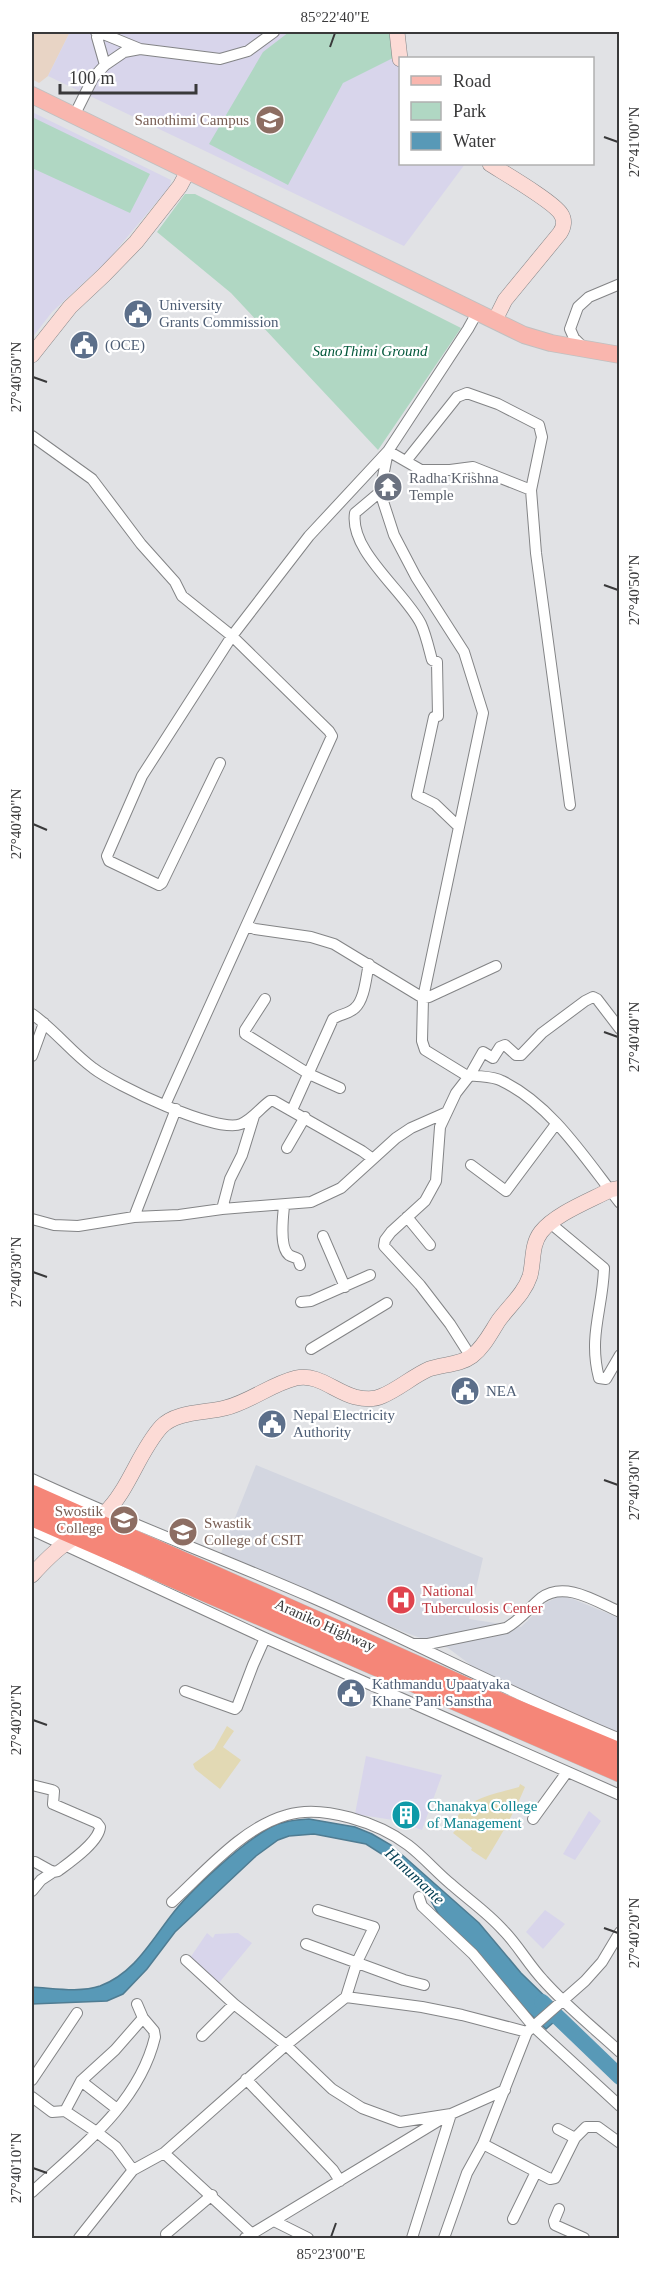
<svg xmlns="http://www.w3.org/2000/svg" width="651" height="2270" font-family="'Times New Roman',serif">
  <style>
    .built { fill: #d3d6e0 }
    .industrial { fill: #e8d4c5 }
    .education { fill: #d8d5eb }
    .green { fill: #b0d7c3 }
    .sand { fill: #e2d9b4 }
    .water { fill: #5899b7; stroke: #4f7c92; stroke-width: 1.5 }
    .lines { fill: none; stroke-linecap: round; stroke-linejoin: round }
    .river { stroke: #5899b7; stroke-width: 16 }
    .street-casing { stroke: #838486; stroke-width: 12 }
    .secondary-casing { stroke: #838486; stroke-width: 16 }
    .primary-casing { stroke: #c0c0c0; stroke-width: 18 }
    .highway-casing { stroke: #c0c0c0; stroke-width: 21 }
    .street { stroke: #fff; stroke-width: 10 }
    .secondary { stroke: #fcdbd6; stroke-width: 15 }
    .primary { stroke: #f9b6ae; stroke-width: 16 }
    .highway { stroke: #f58678; stroke-width: 20 }
    .ticks { fill: none; stroke: #39393a; stroke-width: 2 }
    .labels { text-anchor: middle; dominant-baseline: central; stroke-width: 4.5; stroke-linejoin: round; paint-order: stroke }
    .education-label { font-size: 15px; fill: #785e54; stroke: #fff; text-anchor: end }
    .service-label { font-size: 15px; fill: #4e5e75; stroke: #fff; text-anchor: start }
    .park-label { font-size: 15px; font-style: italic; fill: #04593c; stroke: #fff }
    .worship-label { font-size: 15px; fill: #5b616d; stroke: #fff; text-anchor: start }
    .health-label { font-size: 15px; fill: #be3a42; stroke: #fff; text-anchor: start }
    .street-label { font-size: 15px; fill: #39393a; stroke: #fff }
    .culture-label { font-size: 15px; fill: #0d838f; stroke: #fff; text-anchor: start }
    .water-label { font-size: 16px; font-style: italic; fill: #013d52; stroke: #fff }
    .neatline { fill: none; stroke: #39393a; stroke-width: 2 }
    .ticks-label { font-size: 15px; text-anchor: middle; fill: #39393a }
  </style>
  <rect width="100%" height="100%" fill="#e1e2e5"/>
  <!-- built -->
  <path class="built" d="M256 1465 483 1558 469 1619 521 1627 546 1603 559 1596 573 1599 619 1618V1734L495 1683 448 1648 404 1632 221 1553Z"/>
  <!-- industrial -->
  <path class="industrial" d="M32 32H70L48 76 39 83 32 79Z"/>
  <!-- education -->
  <path class="education" d="M70 32H394L400 58V164H465L404 246 48 76Z
    M32 112 171 180 170 186 108 260 52 312 32 338Z
    M366 1756 442 1775 422 1830 393 1820 355 1814Z
    M589 1811 601 1821 575 1860 563 1854Z
    M545 1910 565 1924 543 1949 526 1932Z
    M207 1933 213 1938 215 1934 238 1933 252 1943 218 1984 190 1958Z"/>
  <!-- green -->
  <path class="green" d="M289 32H391L397 56 343 83 288 185 209 144 263 52Z
    M32 117 150 174 130 213 32 168Z
    M185 194H195L205 199 461 328 378 450 231 293 157 232Z"/>
  <!-- sand -->
  <path class="sand" d="M227 1726 234 1731 223 1747 241 1760 220 1789 195 1769 193 1764 214 1749Z
    M520 1784 525 1787C514 1813 501 1836 486 1860L471 1850 472 1848 453 1833 459 1826 455 1822C464 1798 496 1794 519 1787Z"/>
  <!-- water -->
  <path class="water" d="M309 1819 355 1827 372 1834 391 1845 479 1923 521 1973 563 2014 546 2029 513 1998 439 1915 427 1894 388 1858 366 1844 314 1834 289 1836 278 1840 256 1856 175 1932 147 1969 123 1994 107 2001 32 2004V1987C53 1988 79 1993 100 1986 133 1974 150 1943 170 1917 191 1889 240 1845 269 1828 282 1821 295 1820 309 1819Z"/>
  <g class="lines">
    <!-- river -->
    <path class="river" d="M542 2002 620 2077"/>
    <!-- street casing -->
    <g class="street-casing">
      <path id="street" d="M96 32 99 34 101 33 140 49
        M99 34 97 37 105 65
        M74 116 93 78 105 65 124 52 140 49 220 59 248 51 274 32
        M584 348 574 338 570 329 578 307 589 297 620 284
        M32 436 92 479 141 544 175 582 182 596 232 636 329 731 332 736 165 1105
        M406 461 457 397 467 393 498 404 539 425 542 437 531 490 536 553 570 805
        M380 492 394 535 416 577 464 652 483 713 459 827
        M220 763 162 883 159 885 109 861 107 856 142 776 232 636 309 536 388 451 468 329 478 311
        M247 926 255 929 311 937 334 944 423 998 422 1041 425 1050 469 1077
        M496 966 429 997 423 998 459 827 435 804 417 795 434 717 438 716 437 662 432 660C429 649 426 635 421 624 405 592 349 551 355 513L380 492 388 451 421 470H450L473 467 531 490
        M265 999 245 1030V1034L309 1074 340 1088
        M32 1014C54 1029 71 1052 93 1068 115 1085 217 1134 241 1124 253 1119 260 1108 270 1101H274L362 1151 373 1159
        M32 1056 44 1023
        M470 1075 483 1052 493 1058 500 1047 505 1045 516 1055H521L542 1033 585 1001 593 997 597 999 620 1029
        M292 1110 333 1019C340 1014 349 1014 355 1008 365 999 366 976 369 964
        M287 1148 305 1117
        M471 1165 506 1191 556 1124
        M284 1206C283 1217 279 1247 289 1255 292 1257 295 1257 298 1259L300 1265
        M222 1209 230 1179 242 1155 254 1116
        M134 1217 176 1109
        M407 1217 430 1245
        M32 1219 54 1225 78 1226 134 1217 179 1215 222 1209 311 1202 341 1188 396 1138 411 1128 445 1113
        M550 1223 604 1268C603 1308 588 1336 599 1378L606 1379 620 1355
        M323 1236 345 1287
        M301 1302 311 1301 370 1275
        M311 1349 387 1303
        M471 1357 450 1324 420 1285 384 1246 385 1240 391 1232 425 1201 436 1181 440 1127 456 1093 470 1075C480 1077 493 1076 502 1081 552 1105 586 1160 620 1203
        M32 1479C124 1522 219 1557 313 1598 416 1643 515 1696 620 1739
        M32 1530 265 1638 620 1795
        M414 1644H428L506 1628C520 1620 529 1608 541 1598 565 1580 597 1602 620 1612
        M185 1691 235 1709 237 1707 253 1665 265 1638
        M32 1785 52 1790 54 1791 53 1804 97 1823 100 1827C99 1842 70 1862 58 1871L53 1872 35 1862
        M533 1819 567 1772
        M32 1891 41 1880 53 1872
        M419 1897 422 1906 473 1954 533 2026 620 2106
        M172 1902C205 1872 243 1827 287 1815 323 1804 379 1823 408 1845 424 1857 436 1872 452 1885 469 1900 488 1913 503 1930 518 1945 528 1964 543 1980 566 2006 594 2028 620 2052
        M318 1910 374 1927 357 1962 346 1997
        M306 1944 404 1980 424 1985
        M186 1960 234 2004
        M202 2036 234 2004 286 2045 332 2089 362 2108 400 2122 451 2114 505 2090
        M246 2079 333 2170 340 2181
        M32 2080 77 2013
        M81 2081 117 2109
        M32 2097 52 2112 65 2111 98 2133 116 2147 133 2170
        M65 2111 81 2081 115 2050 143 2018
        M558 2129 575 2138
        M483 2144 550 2179 555 2178 575 2138 586 2127H598L620 2143
        M164 2153 252 2234
        M32 2192C80 2148 139 2104 155 2037L154 2031 143 2018 137 2004
        M559 2209 554 2221 555 2225 584 2238
        M513 2219 536 2172
        M274 2221 308 2238
        M166 2234 212 2195
        M79 2238 133 2170 164 2153 286 2045 346 1997 422 2007 462 2015 527 2032
        M245 2238 443 2118
        M412 2238 451 2114
        M444 2238 467 2173 483 2144 527 2032 585 1981 602 1962 620 1932"/>
    </g>
    <!-- secondary casing -->
    <g class="secondary-casing">
      <path id="secondary" d="M397 32 400 59
        M490 164C504 173 554 202 561 214 565 220 564 227 560 233L505 300 495 320
        M32 355 70 307 104 275 136 242 180 186 188 171
        M32 1575C42 1564 52 1553 65 1544 78 1534 93 1526 104 1514 129 1490 138 1453 161 1427 176 1411 206 1413 225 1408 250 1402 271 1384 296 1378 318 1373 335 1392 355 1397 364 1399 374 1400 382 1396 399 1389 413 1376 429 1369 443 1364 460 1365 472 1356 484 1347 491 1332 499 1320 510 1305 524 1294 530 1276 534 1261 531 1245 541 1232 555 1214 589 1201 610 1190L620 1188"/>
    </g>
    <!-- primary casing -->
    <g class="primary-casing">
      <path id="primary" d="M32 95 524 335 551 343 620 355"/>
    </g>
    <!-- highway casing -->
    <g class="highway-casing">
      <path id="highway" d="M32 1495 512 1708 620 1753
        M32 1516 620 1772"/>
    </g>
    <!-- street -->
    <use href="#street" class="street"/>
    <!-- secondary -->
    <use href="#secondary" class="secondary"/>
    <!-- primary -->
    <use href="#primary" class="primary"/>
    <!-- highway -->
    <use href="#highway" class="highway"/>
  </g>
  <!-- ticks -->
  <path class="ticks" d="M330 47 335 33M604 137 618 142M33 377 47 382M604 585 618 590M33 824 47 830M604 1032 618 1037M33 1272 47 1277M604 1480 618 1485M33 1720 47 1725M604 1928 618 1933M33 2168 47 2173M331 2237 336 2223"/>
  <!-- icons -->
  <defs>
    <g id="university-disc" transform="scale(1.5)"><circle r="9.5" fill="#8d6e63" stroke="#fff"/><path d="M0-5L7-2L0 1L-7-2ZM-4 1L0 2.5L4 1V4Q0 6-4 4Z" fill="#fff"/></g>
    <g id="civic-disc" transform="scale(1.5)"><circle r="9.5" fill="#5c6f8a" stroke="#fff"/><path d="M-.6-6.5H3V-4.5H.6V-3L4-1V1h2V6H-6V1h2V-1L-.6-3ZM-1.2 2.5V6h2.4V2.5Z" fill="#fff"/></g>
    <g id="temple-disc" transform="scale(1.5)"><circle r="9.5" fill="#6b7280" stroke="#fff"/><path d="M0-6L5-2H3V0L6.5 2.5H4V6H1.5V3h-3V6H-4V2.5H-6.5L-3 0V-2H-5Z" fill="#fff"/></g>
    <g id="hospital-disc" transform="scale(1.5)"><circle r="9.5" fill="#e0444e" stroke="#fff"/><path d="M-5-5h3v3.5h4V-5h3V5h-3V1.5h-4V5h-3Z" fill="#fff"/></g>
    <g id="building-disc" transform="scale(1.5)"><circle r="9.5" fill="#0f9aa8" stroke="#fff"/><path d="M-4-6H4V6H1V3H-1V6H-4ZM-2.5-4.3h1.7v1.8h-1.7ZM.8-4.3h1.7v1.8H.8ZM-2.5-1h1.7V.8h-1.7ZM.8-1h1.7V.8H.8Z" fill="#fff"/></g>
  </defs>
  <g fill-rule="evenodd">
    <use href="#university-disc" x="270" y="120"/>
    <use href="#civic-disc" x="138" y="314"/>
    <use href="#civic-disc" x="84" y="345"/>
    <use href="#temple-disc" x="388" y="487"/>
    <use href="#civic-disc" x="465" y="1391"/>
    <use href="#civic-disc" x="272" y="1424"/>
    <use href="#university-disc" x="124" y="1520"/>
    <use href="#university-disc" x="183" y="1532"/>
    <use href="#hospital-disc" x="401" y="1600"/>
    <use href="#civic-disc" x="351" y="1693"/>
    <use href="#building-disc" x="406" y="1815"/>
  </g>
  <g class="labels">
    <!-- education labels -->
    <g class="education-label">
      <text x="249" y="120">Sanothimi Campus</text>
      <text x="103" y="1511">Swostik<tspan x="103" dy="17">College</tspan></text>
      <text x="204" y="1523" text-anchor="start">Swastik<tspan x="204" dy="17">College of CSIT</tspan></text>
    </g>
    <!-- service labels -->
    <g class="service-label">
      <text x="159" y="305">University<tspan x="159" dy="17">Grants Commission</tspan></text>
      <text x="105" y="345">(OCE)</text>
      <text x="486" y="1391">NEA</text>
      <text x="293" y="1415">Nepal Electricity<tspan x="293" dy="17">Authority</tspan></text>
      <text x="372" y="1684">Kathmandu Upaatyaka<tspan x="372" dy="17">Khane Pani Sanstha</tspan></text>
    </g>
    <!-- park labels -->
    <g class="park-label">
      <text x="370" y="351">SanoThimi Ground</text>
    </g>
    <!-- worship labels -->
    <g class="worship-label">
      <text x="409" y="478">Radha Krishna<tspan x="409" dy="17">Temple</tspan></text>
    </g>
    <!-- health labels -->
    <g class="health-label">
      <text x="422" y="1591">National<tspan x="422" dy="17">Tuberculosis Center</tspan></text>
    </g>
    <!-- street labels -->
    <g class="street-label">
      <text transform="translate(325 1625) rotate(24)">Araniko Highway</text>
    </g>
    <!-- culture labels -->
    <g class="culture-label">
      <text x="427" y="1806">Chanakya College<tspan x="427" dy="17">of Management</tspan></text>
    </g>
    <!-- water labels -->
    <g class="water-label">
      <text transform="translate(415 1876) rotate(43)">Hanumante</text>
    </g>
  </g>
  <!-- border -->
  <rect width="651" height="2270" fill="none" stroke="#ffffff" stroke-width="66"/>
  <!-- legend -->
  <rect x="399" y="57" width="195" height="108" fill="#ffffff" stroke="#b0b0b0" stroke-width="1.5"/>
  <rect x="411" y="76" width="30" height="9" fill="#f9b6ae" stroke="#b0b0b0" stroke-width="1.5"/>
  <text x="453" y="87" font-size="18" fill="#39393a">Road</text>
  <rect x="411" y="102" width="30" height="18" fill="#b0d7c3" stroke="#b0b0b0" stroke-width="1.5"/>
  <text x="453" y="117" font-size="18" fill="#39393a">Park</text>
  <rect x="411" y="132" width="30" height="18" fill="#5899b7" stroke="#b0b0b0" stroke-width="1.5"/>
  <text x="453" y="147" font-size="18" fill="#39393a">Water</text>
  <!-- scale -->
  <path d="M60 84v9h136v-9" fill="none" stroke="#39393a" stroke-width="3"/>
  <text x="69" y="84" font-size="18" fill="#39393a" stroke="#ffffff" stroke-width="4.5" paint-order="stroke">100 m</text>
  <rect x="33" y="33" width="585" height="2204" class="neatline"/>
  <g class="ticks-label">
    <text x="335" y="22">85°22'40"E</text>
    <text transform="translate(634 142) rotate(-90)" y="5">27°41'00"N</text>
    <text transform="translate(16 377) rotate(-90)" y="5">27°40'50"N</text>
    <text transform="translate(634 590) rotate(-90)" y="5">27°40'50"N</text>
    <text transform="translate(16 824) rotate(-90)" y="5">27°40'40"N</text>
    <text transform="translate(634 1037) rotate(-90)" y="5">27°40'40"N</text>
    <text transform="translate(16 1272) rotate(-90)" y="5">27°40'30"N</text>
    <text transform="translate(634 1485) rotate(-90)" y="5">27°40'30"N</text>
    <text transform="translate(16 1720) rotate(-90)" y="5">27°40'20"N</text>
    <text transform="translate(634 1933) rotate(-90)" y="5">27°40'20"N</text>
    <text transform="translate(16 2168) rotate(-90)" y="5">27°40'10"N</text>
    <text x="331" y="2259">85°23'00"E</text>
  </g>
</svg>
